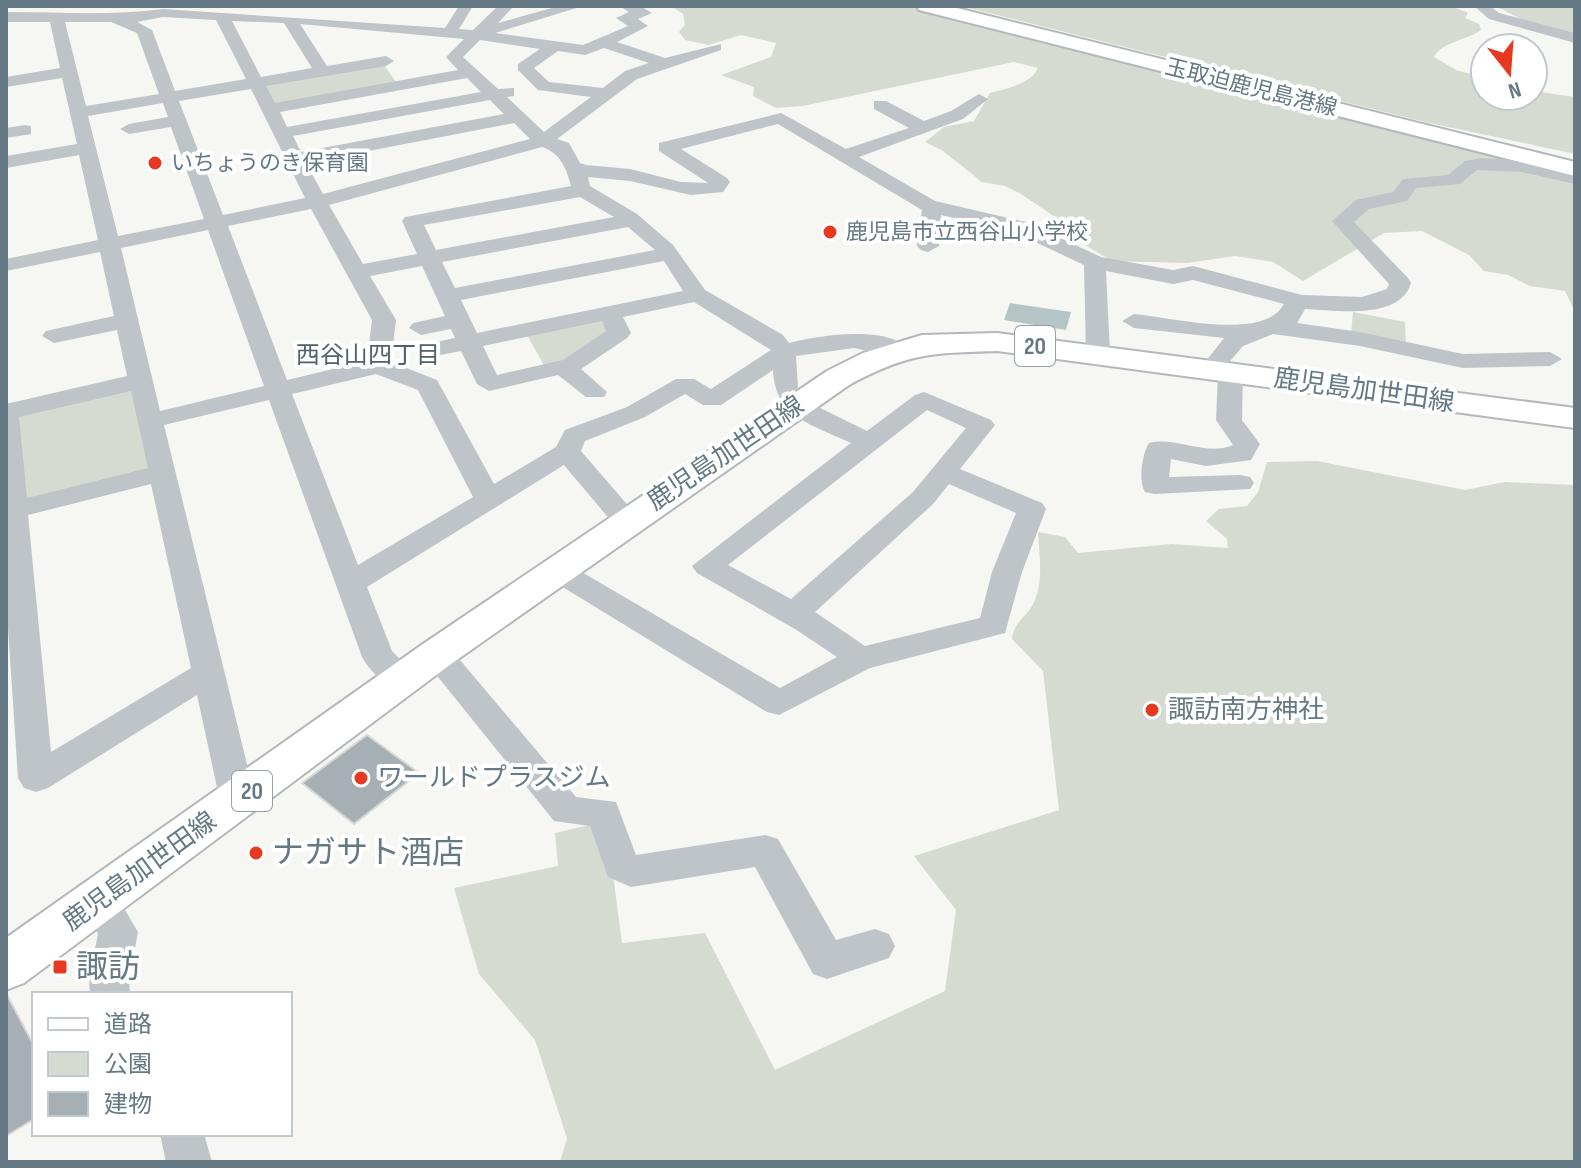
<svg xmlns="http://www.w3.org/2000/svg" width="1581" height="1168" font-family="'Sofia Sans Condensed','Noto Sans JP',sans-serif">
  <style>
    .green { fill: #d6dbd1 }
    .water { fill: #b5c5c7 }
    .building { fill: #a6b0b4; stroke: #d7d7d5; stroke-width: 2 }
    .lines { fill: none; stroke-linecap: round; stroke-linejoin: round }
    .major-casing { stroke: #b2b8bb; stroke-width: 4 }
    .minor { fill: #bec4c7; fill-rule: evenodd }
    .major { fill: #fff; fill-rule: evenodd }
    .poi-dot { fill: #e83920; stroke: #fff; stroke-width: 3 }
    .labels { text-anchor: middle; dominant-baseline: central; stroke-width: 8; stroke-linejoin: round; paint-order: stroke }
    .far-street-label { font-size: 22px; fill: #647984; stroke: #fff }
    .far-poi-label { font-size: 22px; fill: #647984; stroke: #fff; text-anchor: start }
    .shield { fill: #fff; stroke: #92a1a9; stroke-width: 2 }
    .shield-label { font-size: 24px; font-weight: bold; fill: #647984 }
    .far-neighbourhood-label { font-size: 24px; fill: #526169; stroke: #fff }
    .street-label { font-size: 26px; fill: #647984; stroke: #fff }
    .poi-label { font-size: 26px; fill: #647984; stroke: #fff; text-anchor: start }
    .near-poi-label { font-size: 32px; fill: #647984; stroke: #fff; text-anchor: start }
  </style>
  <rect width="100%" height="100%" fill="#f6f6f2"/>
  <!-- green -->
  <path class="green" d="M671 6H912L1513 160 1575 180V312L1565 291 1530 286 1508 275 1484 271 1469 255 1422 231 1384 233 1303 281 1273 262 1235 256 1187 263 1112 261 1080 242 1061 221 1021 194 1005 186 982 182 943 151 925 142 944 127 974 121 990 93C1007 88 1030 85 1038 68L1014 62 803 106 776 108 753 96 754 87 721 75 771 57 776 43 741 35 709 45 685 40 679 32 685 25 683 14Z
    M961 6H1451L1468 13 1465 18 1479 24 1481 30C1467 40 1442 42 1434 57L1456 70 1485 78V96H1533V91L1575 97V154L1425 122Z
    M1495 6H1575V33L1523 20Z
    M384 65 396 82 274 104 263 86Z
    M1353 312 1405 322 1406 345 1351 335Z
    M602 319 609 329 564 362 545 367 527 335Z
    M134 390 150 466 144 472 30 501 24 498 16 419 23 413Z
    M1317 461 1465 490 1504 482 1575 485V1162H560L567 1138 535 1040 479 974 454 888 558 866 555 833 606 821 622 943 705 933 775 1070 945 991 956 910 914 856 1059 810 1043 671 1012 639C1014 620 1027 618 1034 602 1044 581 1039 554 1038 532L1065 537 1078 553 1172 544 1228 548 1227 539 1206 521 1219 509 1247 506 1258 492 1267 462Z"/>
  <!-- water -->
  <path class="water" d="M1010 303 1071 312 1066 330 1004 320Z"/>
  <!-- building -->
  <path class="building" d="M367 735 419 773 354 824 302 783Z
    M6 993 34 1046V1119L6 1136Z"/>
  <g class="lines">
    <!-- major casing -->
    <g class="major-casing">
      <path id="major" d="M917 6H949L1575 162V176L919 10Z
        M997 333 1575 408V428L997 351C931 353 908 353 849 385L451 664 24 983 6 990V938L423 644 827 371 863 353 922 335Z"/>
    </g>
    <!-- minor -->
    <path class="minor" d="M459 6H473L459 29 473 30 498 6H514L498 23 559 6H583L495 33 583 45 628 26 616 18 629 12 619 6H640L652 13 638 19 648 26 617 42 665 58 721 44V50L637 79 557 139 569 143 580 163 586 165 630 169 681 182 708 183 659 151V143L781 113 846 149 909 128 874 109V101H886L924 121 951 111 979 94 988 99 963 119 859 157 935 201 1026 222 1101 257 1173 270 1193 266 1302 295 1362 297 1387 289 1389 284 1332 221 1356 200 1393 192 1403 179 1448 175 1465 161 1481 158 1522 160 1575 172V184L1522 172 1477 170 1460 184 1416 188 1407 201 1369 209 1354 222 1408 278 1411 283C1400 321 1335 310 1305 309L1297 323 1360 332 1463 354 1550 352 1562 359 1550 366 1463 368 1360 346 1273 334 1243 346 1225 367 1240 368 1243 373 1242 420 1260 444 1251 460 1206 466 1171 459 1169 477 1240 475 1250 477 1254 483 1250 489 1155 494 1145 492C1138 481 1142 454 1149 443 1177 436 1206 457 1233 445L1216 420 1218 375H1202L1199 370 1224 338 1134 328 1122 321 1134 314C1171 317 1264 342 1284 304L1193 280 1173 284 1106 271 1110 354 1098 361 1090 359 1086 354 1084 265 1012 231 941 215 939 246 928 252 921 250 917 246 922 210 778 124 681 149 727 178 730 182 723 192 691 195 630 181 588 177 590 186 637 214 673 245 705 290 783 335 789 343C816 336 889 324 908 350L896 357 854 348 796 356 798 389 806 401 867 431 915 395 924 392 991 420 995 425 960 469 1042 503 1046 509 1022 572 1005 633 870 668 779 715 767 712 548 578 543 571 548 564 558 561 568 564 780 688 837 657 795 629 697 573 692 566 851 443C814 425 775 418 773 370L721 405H703L685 394 645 417 585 441 581 451 637 516 641 522 637 528H617L564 465 367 587 392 651 419 679 414 687C393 694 373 676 362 657L269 400 164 425 256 801 251 811 238 815 225 811 220 801 197 695 48 788 36 792 24 788 18 778 6 598V404L127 376 117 330 54 343 42 336 46 331 114 316 100 252 6 271V259L98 240 79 155 6 168V156L77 144 62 78 6 87V77L60 68 50 22H6V12C59 12 111 16 163 9L445 28ZM163 17 216 20 246 79 175 91 152 30 137 22ZM232 21 284 23 312 68 261 77ZM65 22H111L137 33 159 94 86 106ZM300 24 464 39 446 57 458 70 275 103 266 86 386 66 394 61 386 56 327 66ZM480 40 540 49 518 64V70L538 90 591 97 544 132 507 97 514 96V88L498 89 463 57ZM604 48 649 63 625 71 603 88 549 82 534 68 558 51 585 55ZM467 78 481 92 287 127 280 112ZM251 89 305 198 223 215 179 101ZM490 100 504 114 301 152 293 136ZM163 103 168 117 129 124 120 129 129 134 171 127 204 219 118 236 88 116ZM514 123 530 139 323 194 306 163ZM542 147C561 153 567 170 571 186L405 217 402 221 417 254 363 264 329 205ZM580 197 614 217 436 250 424 225ZM311 209 372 320 367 361 287 380 228 226ZM628 227 655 250 455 288 442 262ZM208 230 264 386 160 411 121 248ZM664 261 683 291 477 333 461 300ZM422 266 445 316 413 323 409 328 421 335 451 329 455 338 422 345 418 350 430 357 461 351 477 384 489 391 558 375 586 397H604L607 392 581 369 627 338 631 333 623 317 694 302 771 350 711 389 694 379H676L627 407 565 430 556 447 494 484 437 380 391 362 396 320 370 276ZM602 321 606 331 563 360 497 375 483 346ZM376 374 418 390 473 497 358 565 292 394ZM131 391 148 468 27 498 19 417ZM927 410 966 428 913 492 791 599 728 565ZM151 484 191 668 51 752 28 515ZM949 484 1016 513 992 572 980 618 865 646 815 612 933 504Z
      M1474 6H1490L1499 13 1575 33V43L1489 19Z
      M25 125 31 126V134L6 138V128Z
      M437 643 448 646 576 797 616 802 636 855 765 835 778 839 836 940 875 929 889 934 895 946 889 958 827 979 813 974 755 867 631 887 608 877 590 826 554 821 426 662 421 654 426 646Z
      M99 886 113 890 138 932 129 979 130 994H90L89 979 98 934 80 902 85 890Z
      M160 1134H204L212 1162H166Z"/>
    <!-- major -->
    <use href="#major" class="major"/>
  </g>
  <!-- markers -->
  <g class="poi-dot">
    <circle cx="155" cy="163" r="8"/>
    <circle cx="830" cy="232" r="8"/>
    <circle cx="1152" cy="710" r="8"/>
    <circle cx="361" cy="778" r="8"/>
    <circle cx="256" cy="853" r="8"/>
    <rect x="52" y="959" width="16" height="16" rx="4"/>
  </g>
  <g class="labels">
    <!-- far-street labels -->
    <g class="far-street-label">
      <text transform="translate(1251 88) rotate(14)">玉取迫鹿児島港線</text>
    </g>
    <!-- far-poi labels -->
    <g class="far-poi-label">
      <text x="171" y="163">いちょうのき保育園</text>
      <text x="846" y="232">鹿児島市立西谷山小学校</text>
    </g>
    <!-- shield labels -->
    <g class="shield">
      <rect x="1015" y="326" width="40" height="40" rx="6"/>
      <rect x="232" y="771" width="40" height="40" rx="6"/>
    </g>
    <g class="shield-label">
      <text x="1035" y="346">20</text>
      <text x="252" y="791">20</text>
    </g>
    <!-- far-neighbourhood labels -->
    <g class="far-neighbourhood-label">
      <text x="368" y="355">西谷山四丁目</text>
    </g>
    <!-- street labels -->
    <g class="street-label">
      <text transform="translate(1364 391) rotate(8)">鹿児島加世田線</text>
      <text transform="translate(726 454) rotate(-34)">鹿児島加世田線</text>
      <text transform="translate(140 872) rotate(-36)">鹿児島加世田線</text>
    </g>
    <!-- poi labels -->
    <g class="poi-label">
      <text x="1168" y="710">諏訪南方神社</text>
      <text x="377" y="778">ワールドプラスジム</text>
    </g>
    <!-- near-poi labels -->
    <g class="near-poi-label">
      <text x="272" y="853">ナガサト酒店</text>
      <text x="76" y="967">諏訪</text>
    </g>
  </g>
  <!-- border -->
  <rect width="1581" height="1168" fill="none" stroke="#647984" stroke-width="16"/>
  <!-- legend -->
  <rect x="32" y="992" width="260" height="144" fill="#ffffff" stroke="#c1c9ce" stroke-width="2"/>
  <rect x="48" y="1018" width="40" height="12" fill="#ffffff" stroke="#c1c9ce" stroke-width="2"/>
  <text x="104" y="1032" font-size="24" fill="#647984">道路</text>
  <rect x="48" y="1052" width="40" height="24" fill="#d6dbd1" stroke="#c1c9ce" stroke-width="2"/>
  <text x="104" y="1072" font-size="24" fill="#647984">公園</text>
  <rect x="48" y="1092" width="40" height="24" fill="#a6b0b4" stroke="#c1c9ce" stroke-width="2"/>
  <text x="104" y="1112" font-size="24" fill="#647984">建物</text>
  <!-- north arrow -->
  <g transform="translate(1509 72) rotate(163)"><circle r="38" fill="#ffffff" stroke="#c1c9ce" stroke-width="2"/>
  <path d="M0-6L14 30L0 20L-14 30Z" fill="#e83920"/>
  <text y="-12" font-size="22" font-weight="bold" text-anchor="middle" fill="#647984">N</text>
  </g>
</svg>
